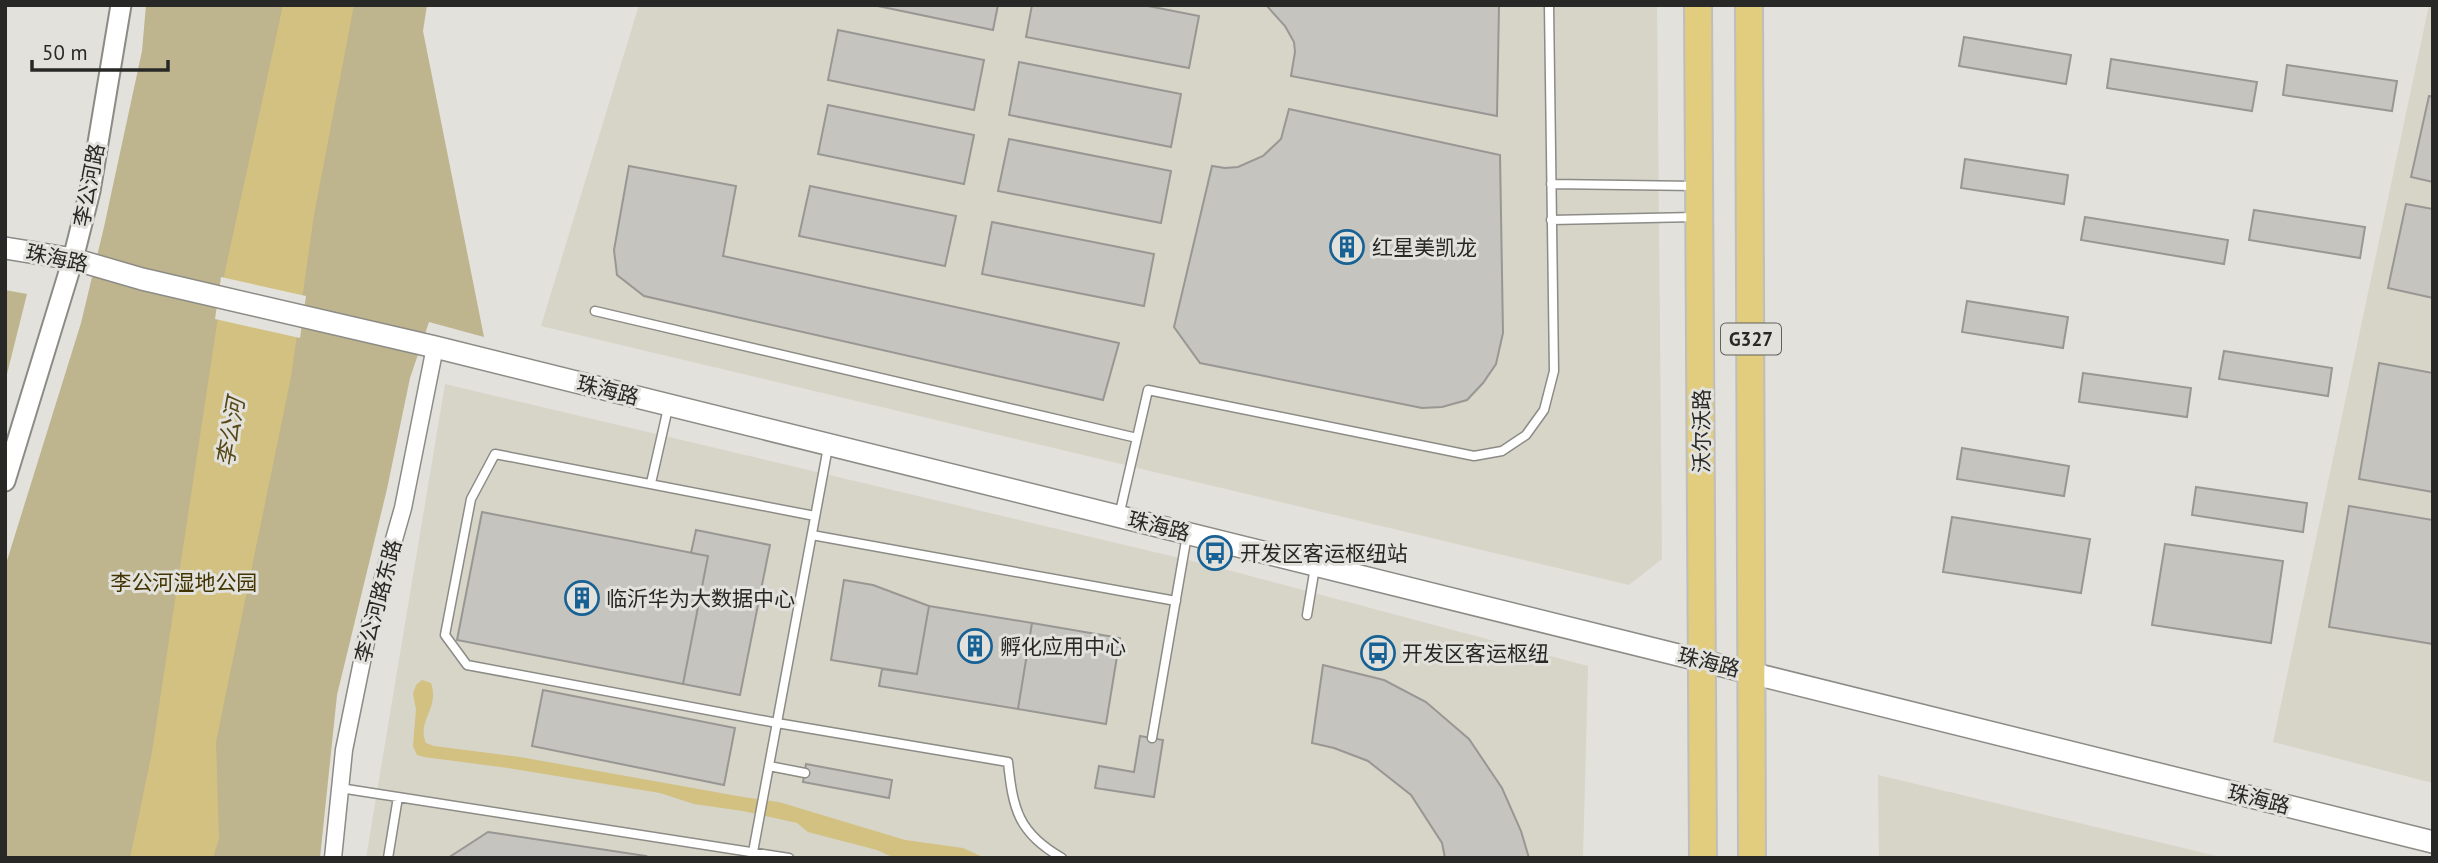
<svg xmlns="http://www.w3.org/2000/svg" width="2438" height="863" font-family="'PT Sans','Noto Sans SC',sans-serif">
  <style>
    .built { fill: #d7d4c8 }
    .green { fill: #beb48e }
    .water { fill: #d2c181 }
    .pier { fill: #e2e1dc }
    .building { fill: #c5c4bf; stroke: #989793; stroke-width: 2 }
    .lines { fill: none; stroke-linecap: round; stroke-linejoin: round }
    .service-casing { stroke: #8c8b86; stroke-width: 11 }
    .minor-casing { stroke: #8c8b86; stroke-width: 19 }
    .tertiary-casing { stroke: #8c8b86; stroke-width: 23 }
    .secondary-casing { stroke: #8c8b86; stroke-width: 24 }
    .trunk-casing { stroke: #bebebe; stroke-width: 30 }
    .service { stroke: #fff; stroke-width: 8 }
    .minor { stroke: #fff; stroke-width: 16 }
    .tertiary { stroke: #fff; stroke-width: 19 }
    .secondary { stroke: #fff; stroke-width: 21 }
    .trunk { stroke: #e2cc7e; stroke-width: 26 }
    .labels { text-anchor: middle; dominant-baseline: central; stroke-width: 6; stroke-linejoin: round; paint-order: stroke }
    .shield { fill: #e2e1dc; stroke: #60605d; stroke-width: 2 }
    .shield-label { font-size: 19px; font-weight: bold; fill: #282826 }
    .street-label { font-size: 21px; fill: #282826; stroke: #e2e1dc }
    .poi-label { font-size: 21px; fill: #282826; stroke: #e2e1dc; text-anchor: start }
    .park-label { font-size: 21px; fill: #413400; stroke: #e2e1dc }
    .water-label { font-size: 23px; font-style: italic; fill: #554816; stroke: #e2e1dc }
  </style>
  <rect width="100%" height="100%" fill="#e2e1dc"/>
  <!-- built -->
  <path class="built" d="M639 5H1657L1662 559 1629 585 541 326Z
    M2429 5H2433V783L2273 742Z
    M445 384 1205 564 1588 666 1583 858H366Z
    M1878 775 2225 858H1879Z"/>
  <!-- green -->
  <path class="green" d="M146 5H427L423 31 484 337 429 322 410 378 387 489 337 695 320 858H5V567L81 323 104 227 142 51Z
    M5 290 27 294 5 382Z"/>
  <!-- water -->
  <path class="water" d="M283 5H354L314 215 291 377 216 742 219 839 213 858H130L152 752 225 271Z
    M422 680 431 683C440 709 416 721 426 743L434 746 520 757 743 797 779 802 905 840 963 848 985 858H894L877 850 808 832 797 823 743 811 694 804 660 793 508 768 424 757 417 755 413 746 416 709 413 694 416 685Z"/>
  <!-- pier -->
  <path class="pier" d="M221 277 306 296 300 338 215 319Z"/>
  <!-- building -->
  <path class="building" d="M873 5H998L993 30Z
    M1032 5H1143L1199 16 1189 68 1026 37Z
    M1266 5H1499L1497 116 1291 76 1295 52 1294 42 1285 26Z
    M838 30 984 60 974 110 828 80Z
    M1964 37 2071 55 2066 84 1959 66Z
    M2111 59 2257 82 2252 111 2107 88Z
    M1019 62 1181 94 1171 147 1009 115Z
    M2287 65 2397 81 2392 111 2283 95Z
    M2429 96 2433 97V182L2411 177Z
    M828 105 974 135 964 184 818 154Z
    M1289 109 1500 155 1503 333 1496 364 1483 383 1467 400 1442 407 1422 408 1200 363 1174 327 1212 166 1225 168 1238 167 1263 156 1281 139Z
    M1009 139 1171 171 1161 223 998 191Z
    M1965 159 2068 175 2064 204 1961 188Z
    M629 166 736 186 723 256 1119 343 1103 400 644 296 617 275 614 250Z
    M810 186 956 216 945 266 799 236Z
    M2406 204 2433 209V298L2388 288Z
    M2254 210 2365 227 2360 258 2249 240Z
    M2085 217 2228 240 2224 264 2081 240Z
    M992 222 1154 254 1144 306 982 274Z
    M1967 301 2068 317 2063 348 1962 332Z
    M2224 351 2332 368 2328 396 2219 379Z
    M2379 363 2433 373V492L2359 479Z
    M2083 373 2191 388 2187 417 2079 402Z
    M1962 448 2069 466 2064 496 1957 479Z
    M2196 487 2307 503 2303 532 2192 515Z
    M2349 506 2433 520V644L2329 627Z
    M482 512 708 556 683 684 457 640Z
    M1952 517 2090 539 2081 593 1943 572Z
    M696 530 770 545 740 695 683 684 708 556 691 553Z
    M2165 544 2283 561 2271 643 2152 625Z
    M844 580 873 585 929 606 917 674 831 660Z
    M929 606 1032 623 1018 709 879 686 882 669 917 674Z
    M1032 623 1120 638 1106 724 1018 709Z
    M1323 665 1384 680 1426 702 1469 739 1502 788 1521 831 1529 858H1445L1442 843 1411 795 1368 761 1334 748 1312 743Z
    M543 690 735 728 724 785 532 746Z
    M1140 736 1163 740 1154 797 1095 788 1099 766 1134 772Z
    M806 764 892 780 889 798 803 782Z
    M488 832 646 856 645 858H448Z"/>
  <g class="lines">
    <!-- service casing -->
    <g class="service-casing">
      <path id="service" d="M1551 184 1695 186
        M1551 220 1695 217
        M595 311 1137 438
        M651 483 668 408
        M815 516 495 454 471 499 445 635 467 665 777 723 1008 762C1013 809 1018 833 1062 858
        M1119 516 1148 390 1474 456 1502 451 1526 435 1544 410 1554 371 1549 5
        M812 535 1176 601
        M1307 615 1315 567
        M1152 738 1187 535
        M769 766 805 773
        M340 788 789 858
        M753 852 828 447
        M388 858 398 797"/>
    </g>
    <!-- minor casing -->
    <g class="minor-casing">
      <path id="minor" d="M333 858 344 750 369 627 403 508 435 347"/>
    </g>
    <!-- tertiary casing -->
    <g class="tertiary-casing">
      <path id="tertiary" d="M5 481 73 259 90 191 121 5"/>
    </g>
    <!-- secondary casing -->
    <g class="secondary-casing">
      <path id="secondary" d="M5 248 73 259 142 279 435 347 2433 842"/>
    </g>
    <!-- trunk casing -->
    <g class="trunk-casing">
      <path id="trunk" d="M1698 5 1703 858
        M1749 5 1752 858"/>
    </g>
    <!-- service -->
    <use href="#service" class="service"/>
    <!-- minor -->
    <use href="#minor" class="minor"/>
    <!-- tertiary -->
    <use href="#tertiary" class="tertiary"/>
    <!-- secondary -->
    <use href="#secondary" class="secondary"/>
    <!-- trunk -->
    <use href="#trunk" class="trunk"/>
  </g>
  <!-- icons -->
  <defs>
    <g id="building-ring" transform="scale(1.75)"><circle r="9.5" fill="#e2e1dc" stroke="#176194" stroke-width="1.5"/><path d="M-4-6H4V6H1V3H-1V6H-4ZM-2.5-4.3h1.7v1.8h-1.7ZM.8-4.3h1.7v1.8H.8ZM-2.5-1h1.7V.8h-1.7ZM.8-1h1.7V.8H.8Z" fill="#176194"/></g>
    <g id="bus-ring" transform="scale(1.75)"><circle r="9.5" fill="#e2e1dc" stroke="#176194" stroke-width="1.5"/><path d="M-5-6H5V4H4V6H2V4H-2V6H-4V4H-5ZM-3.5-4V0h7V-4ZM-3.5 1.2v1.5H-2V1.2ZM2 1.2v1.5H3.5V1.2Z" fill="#176194"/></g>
  </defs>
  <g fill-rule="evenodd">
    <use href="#building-ring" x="1347" y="247"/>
    <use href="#bus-ring" x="1215" y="553"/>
    <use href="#building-ring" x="582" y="598"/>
    <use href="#building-ring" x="975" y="646"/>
    <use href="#bus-ring" x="1378" y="653"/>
  </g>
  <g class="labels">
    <!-- shield labels -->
    <rect class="shield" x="1721" y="323.5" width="60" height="31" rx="5"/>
    <g class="shield-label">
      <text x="1751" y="339">G327</text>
    </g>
    <!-- street labels -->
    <g class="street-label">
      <text transform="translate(89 185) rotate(-79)">李公河路</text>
      <text transform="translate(57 258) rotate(12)">珠海路</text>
      <text transform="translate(608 390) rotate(14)">珠海路</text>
      <text transform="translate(1701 431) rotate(-90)">沃尔沃路</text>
      <text transform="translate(1159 526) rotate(14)">珠海路</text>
      <text transform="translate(378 601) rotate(-75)">李公河路东路</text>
      <text transform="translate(1709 662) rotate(14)">珠海路</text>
      <text transform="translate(2259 799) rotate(14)">珠海路</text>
    </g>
    <!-- poi labels -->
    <g class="poi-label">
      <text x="1372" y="247">红星美凯龙</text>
      <text x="1240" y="553">开发区客运枢纽站</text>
      <text x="606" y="598">临沂华为大数据中心</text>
      <text x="1000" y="646">孵化应用中心</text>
      <text x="1402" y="653">开发区客运枢纽</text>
    </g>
    <!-- park labels -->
    <g class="park-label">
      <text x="184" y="582">李公河湿地公园</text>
    </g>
    <!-- water labels -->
    <g class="water-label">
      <text transform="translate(230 432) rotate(-80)">李公河</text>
    </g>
  </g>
  <!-- border -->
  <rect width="2438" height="863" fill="none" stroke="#282826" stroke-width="14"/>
  <!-- scale -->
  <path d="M32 60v10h136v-10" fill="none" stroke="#282826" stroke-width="3.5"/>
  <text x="42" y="60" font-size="21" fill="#282826" stroke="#e2e1dc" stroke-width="5" paint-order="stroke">50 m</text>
</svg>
